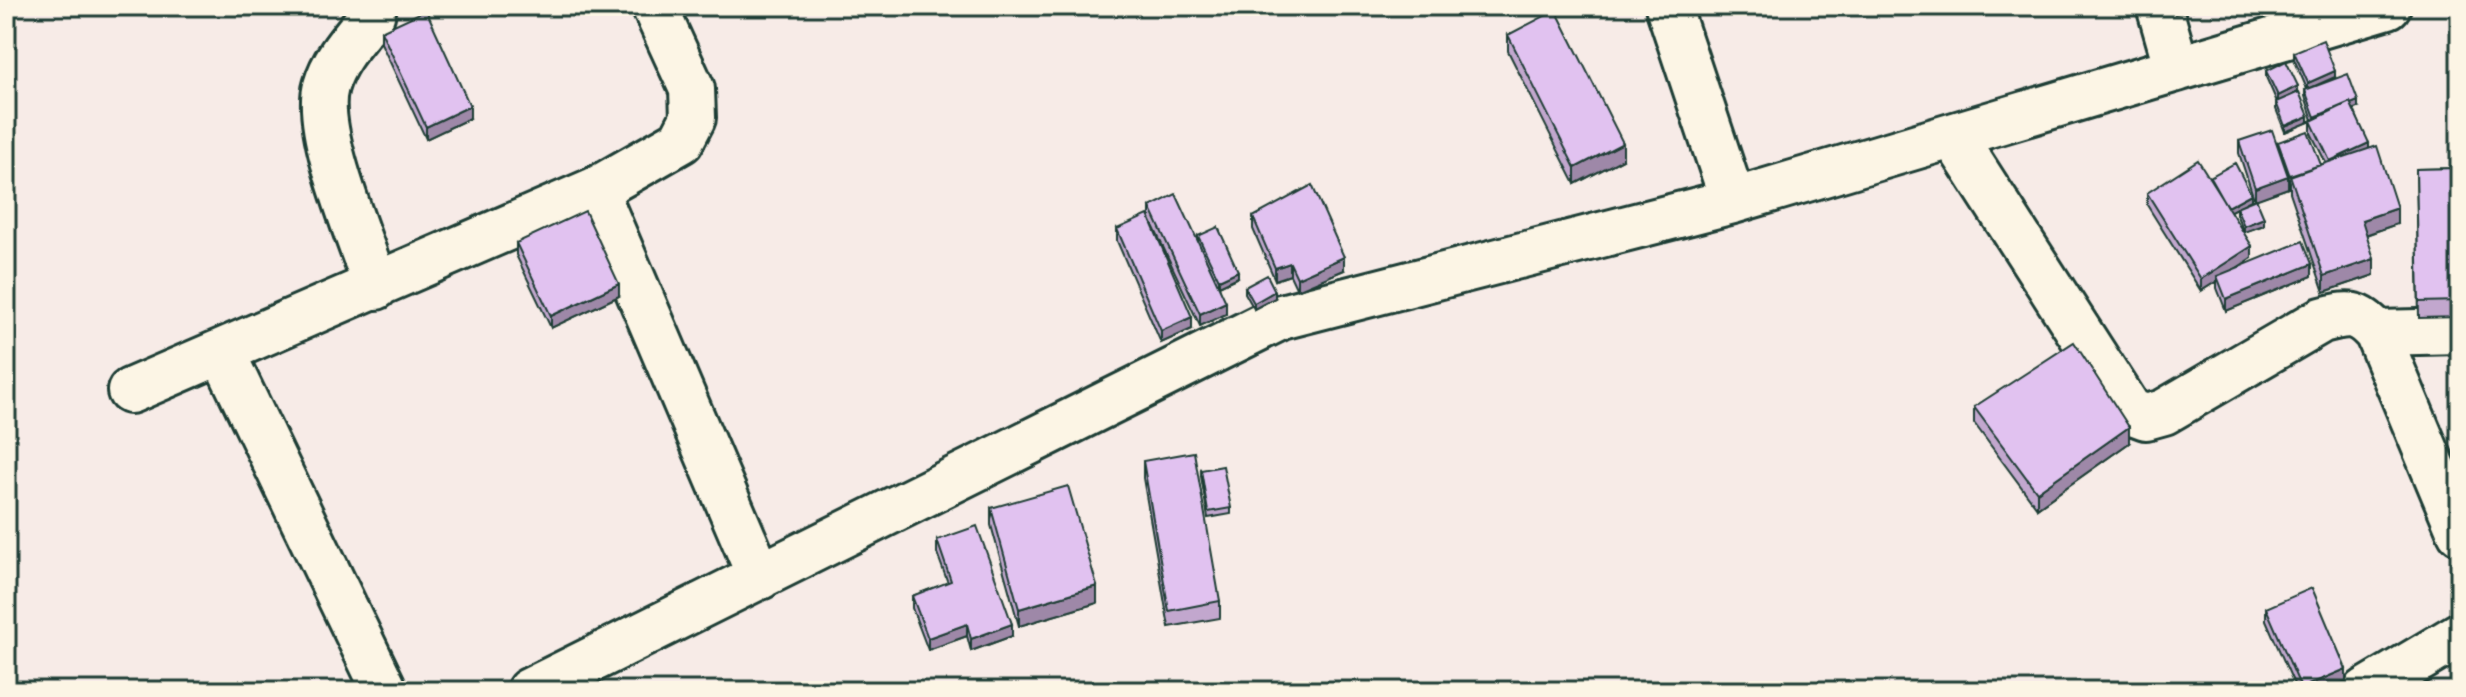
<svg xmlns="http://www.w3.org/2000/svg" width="2466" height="697" font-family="Mali,sans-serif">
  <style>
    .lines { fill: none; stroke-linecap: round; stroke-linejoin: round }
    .minor-casing { stroke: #1f3d34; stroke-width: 50 }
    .minor { stroke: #fcf5e5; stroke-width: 44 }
    .wall { fill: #c2a7ce; stroke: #1f3d34; stroke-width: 2 }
    .shaded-wall { fill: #9e88a8; stroke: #1f3d34; stroke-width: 2 }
    .building { fill: #e1c2f0; stroke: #1f3d34; stroke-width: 2 }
  </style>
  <rect width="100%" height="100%" fill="#f7ebe7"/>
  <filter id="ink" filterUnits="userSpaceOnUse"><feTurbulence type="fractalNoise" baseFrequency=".0125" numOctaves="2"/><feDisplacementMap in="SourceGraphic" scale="16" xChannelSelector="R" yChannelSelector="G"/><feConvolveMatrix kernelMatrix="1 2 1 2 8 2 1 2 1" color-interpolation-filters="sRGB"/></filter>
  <g filter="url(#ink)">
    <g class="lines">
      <!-- minor casing -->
      <g class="minor-casing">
        <path id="minor" d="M374 6 372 15C354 38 334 58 326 86 313 130 361 241 376 287
          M1668 6 1733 201
          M2159 6 2177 69
          M1954 137 2130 411 2146 417 2164 412 2322 320C2349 313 2357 311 2377 333L2460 532
          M595 190 760 577
          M2377 333 2460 331
          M223 354 385 691
          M130 391 595 190 681 141 693 118 692 89 654 6
          M529 691 1281 317 1733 201 2388 6
          M2366 691 2460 635"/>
      </g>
      <!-- minor -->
      <use href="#minor" class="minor"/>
    </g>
    <!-- wall -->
    <path class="wall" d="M381 31 470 118 426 139 381 43Z
      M1508 35 1623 159 1575 184 1508 51Z
      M2294 52 2335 77 2315 86 2358 108 2354 109 2397 224 2366 235 2374 275 2324 292 2290 192V182L2286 169 2288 188 2256 199 2264 225 2244 232 2236 214V208L2230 211 2252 258 2236 268 2312 276 2226 311 2217 288V281L2201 291 2147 205V193L2210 180V177L2251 200 2243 204 2254 199 2239 153V141L2278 147V142L2321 165 2326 163 2311 133V121L2313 120 2305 96V90L2307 89 2294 59Z
      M2266 71 2298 92 2309 122 2285 132 2276 109V102H2277L2266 77Z
      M2460 168V317L2419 318 2416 169Z
      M1150 207 1198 241V236L1238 277 1219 286 1226 314 1200 326 1150 219Z
      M1253 217 1344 270 1297 290 1290 275 1275 280 1253 229Z
      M1117 229 1192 329 1161 343 1117 241Z
      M516 243 619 296 551 328 516 255Z
      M1245 287 1275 298 1254 309 1245 293Z
      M1974 407 2129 443 2037 508 1974 423Z
      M1143 461 1220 601V618L1169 627 1143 478Z
      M1201 470 1231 508V514L1208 518 1201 476Z
      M991 508 1097 603 1019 626 991 525Z
      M937 540 1012 636 971 651 967 636 928 650 912 608V596L948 583 937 553Z
      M2266 608 2346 681 2323 691H2297L2266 620Z"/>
    <!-- shaded-wall -->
    <path class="shaded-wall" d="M2175 6H2214L2175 14Z
      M2266 6H2280L2266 9Z
      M2335 71V77L2308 89V83Z
      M2298 86V92L2278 102V96Z
      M2358 101V108L2315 124V117Z
      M470 106V118L426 139V127Z
      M2309 116V122L2285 132V126Z
      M1623 143V159L1575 184V168Z
      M2369 143V155L2330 161Z
      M2288 176V188L2255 200V188Z
      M2251 194V200L2227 213V207Z
      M2397 208V224L2362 236V220Z
      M2264 218V225L2244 232V226Z
      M2252 246V258L2218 280 2217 276V281L2201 291V279Z
      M1344 257V270L1297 290V278Z
      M2374 259V275L2324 292V276Z
      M1290 263V275L1275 280V268Z
      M2312 264V276L2226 311V299Z
      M1238 271V277L1219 286V280Z
      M619 284V296L551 328V316Z
      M1275 291V298L1254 309V303Z
      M1226 302V314L1200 326V314Z
      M1192 317V329L1161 343V331Z
      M2129 427V443L2037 508V492Z
      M1097 586V603L1019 626V609Z
      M967 624V636L928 650V638Z
      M1012 624V636L971 651V639Z
      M2346 669V681L2323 691H2301V688Z"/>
    <!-- building -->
    <path class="building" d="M426 10 470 106 426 127 381 31Z
      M1556 10 1623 143 1575 168 1508 35Z
      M2323 40 2335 71 2308 83 2294 52Z
      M2286 61 2298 86 2278 96 2266 71Z
      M2348 74 2358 101 2351 104 2350 102 2315 117 2305 90Z
      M2299 92 2309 116 2285 126 2276 102Z
      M2350 102 2369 143 2330 161 2311 121Z
      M2272 130 2288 176 2255 188 2239 141Z
      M2308 131 2321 165 2290 176 2278 142Z
      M2377 146 2397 208 2362 220 2374 259 2324 276 2290 175Z
      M2198 160 2252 246 2201 279 2147 193Z
      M2235 163 2251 194 2227 207 2210 177Z
      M2460 168V301L2419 302 2416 169Z
      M1312 185 1344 257 1297 278 1290 263 1275 268 1253 217Z
      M1176 194 1226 302 1200 314 1150 207Z
      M2256 199 2264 218 2244 226 2236 207Z
      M585 211 619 284 551 316 516 243Z
      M1148 215 1192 317 1161 331 1117 229Z
      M1218 227 1238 271 1219 280 1198 236Z
      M2303 241 2312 264 2226 299 2217 276Z
      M1267 275 1275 291 1254 303 1245 287Z
      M2074 342 2129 427 2037 492 1974 407Z
      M1194 452 1220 601 1169 611 1143 461Z
      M1223 466 1231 508 1208 512 1201 470Z
      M1068 486 1097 586 1019 609 991 508Z
      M977 526 1012 624 971 639 967 624 928 638 912 596 951 581 937 540Z
      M2312 588 2346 669 2301 688 2266 608Z"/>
  </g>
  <!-- margin -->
  <rect width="2466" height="697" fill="none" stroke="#fcf5e5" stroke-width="32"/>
  <rect x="16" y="16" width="2434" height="665" fill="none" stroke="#1f3d34" stroke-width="3" filter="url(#ink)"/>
</svg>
